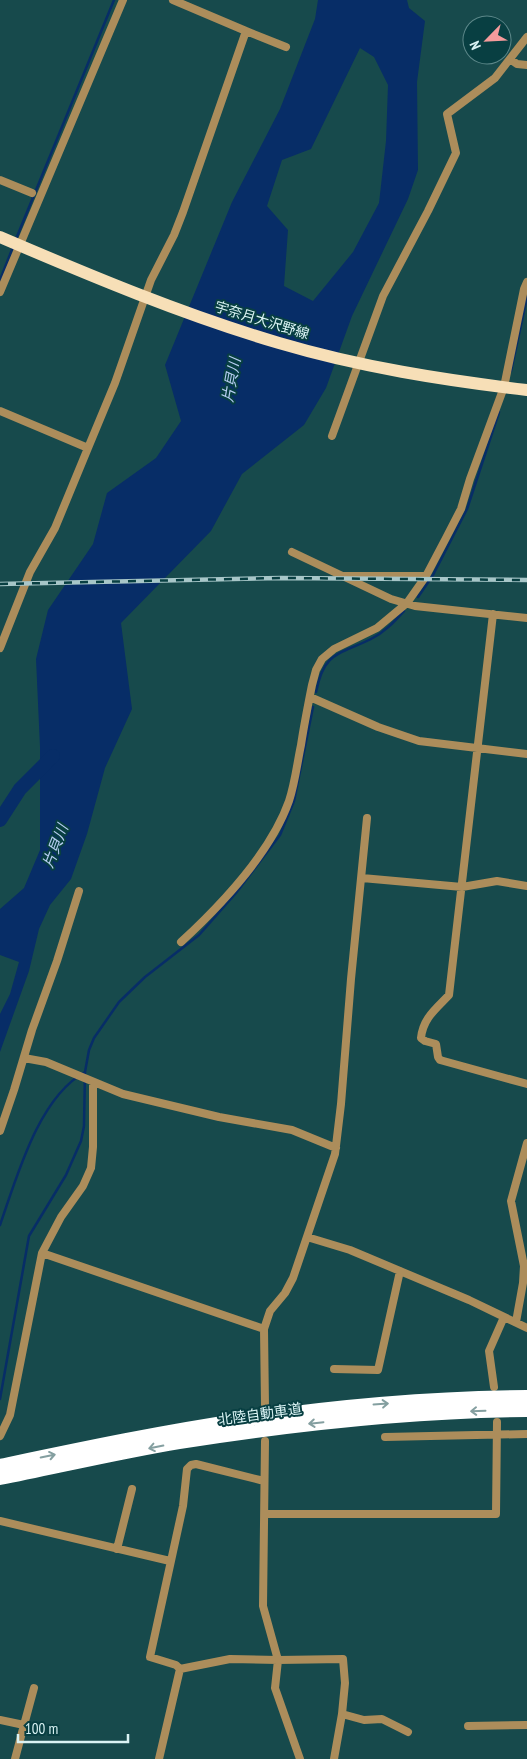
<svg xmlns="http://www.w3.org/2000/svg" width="527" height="1759" font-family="'PT Sans Narrow','Noto Sans JP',sans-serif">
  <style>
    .water { fill: #072d67; fill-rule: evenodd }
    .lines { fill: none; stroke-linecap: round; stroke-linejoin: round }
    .stream { stroke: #072d67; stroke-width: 2.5 }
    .river { stroke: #072d67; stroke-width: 14 }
    .street { stroke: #ac8d5b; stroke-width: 8 }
    .primary { stroke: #f7dfb7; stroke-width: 12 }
    .highway { stroke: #fff; stroke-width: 14 }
    .rail-casing { stroke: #a7c6c8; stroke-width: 4.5 }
    .rail { stroke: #083f42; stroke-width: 2.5; stroke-dasharray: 8; stroke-linecap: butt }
    .oneway { stroke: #849fa0 }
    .labels { text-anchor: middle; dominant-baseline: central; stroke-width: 4; stroke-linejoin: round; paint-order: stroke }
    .street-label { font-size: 14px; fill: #daf3f4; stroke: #083f42 }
    .water-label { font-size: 15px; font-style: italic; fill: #b7cef2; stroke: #083f42 }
  </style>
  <rect width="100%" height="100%" fill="#174a4c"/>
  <!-- water -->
  <path class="water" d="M318 0H407L409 8 425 21 417 82 418 170 408 199 352 316 326 388 304 425 242 474 211 531 121 623 132 709 105 768 87 834 71 879 50 905 39 929 29 971 0 1052V1014L10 994 19 962 0 955V909L24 888 40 850V747L36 659 48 610 93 544 107 493 156 458 181 421 165 365 232 202 280 109 315 19ZM360 48 374 57 388 85 386 141 379 203 353 252 313 301 284 286 288 230 267 206 282 160 311 149Z"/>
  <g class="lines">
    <!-- stream -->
    <path class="stream" d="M16 239 114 0
      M0 280 13 247
      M511 371 527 297
      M418 597 433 575 467 509 499 412
      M316 692C324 651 339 655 371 639 385 632 394 622 404 611
      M0 1225C17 1177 38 1098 85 1072
      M0 1399 29 1236 66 1175 81 1141 84 1126 85 1072 89 1050 94 1038 119 1002 145 977 199 935 236 893 280 835 294 801 313 707"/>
    <!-- river -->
    <path class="river" d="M0 820 20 789 53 756"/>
    <!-- street -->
    <path class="street" d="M246 31 286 47
      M510 59 517 64 527 65
      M0 180 32 193
      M0 292 123 0
      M0 411 88 448 55 528 30 572 0 648
      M332 436 383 296 428 211 456 153 447 114 495 78 527 37
      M88 448 115 383 151 280 174 235 183 212 246 31 173 0
      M292 552 391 599 415 606 527 618
      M343 576H426
      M493 614 449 995C436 1009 423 1018 421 1038L425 1041 436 1044 438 1057 440 1060 527 1084
      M310 697 378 727 419 741 527 754
      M362 878 462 887 497 881 527 886
      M181 942C220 906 271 852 289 801 295 783 297 764 301 745 304 725 308 705 312 685L316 670 322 659 334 649 377 628 407 603 426 576 446 538 461 509 470 479 504 387 524 289 527 282
      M24 1058 46 1062 123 1094 219 1117 292 1130 336 1148
      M0 1131 14 1090 32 1030 57 961 79 891
      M307 1237 350 1250 469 1300 527 1328
      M42 1253 264 1329
      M516 1322 523 1283 524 1266 511 1201 527 1143
      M334 1369 378 1370 400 1271
      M494 1387 489 1351 504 1317
      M265 1406 264 1329 270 1311 285 1293 293 1278 335 1154 341 1104 351 979 367 818
      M0 1436 10 1415 42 1253 61 1217 83 1186 91 1168 93 1147V1082
      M385 1437 527 1434
      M265 1441 263 1606 278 1660 275 1688 300 1759
      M265 1514H496L497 1422
      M0 1521 170 1561
      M117 1549 132 1489
      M180 1669 176 1665 150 1657 183 1506 187 1469 191 1465 196 1464 264 1481
      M180 1669 230 1659 278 1660 343 1659 345 1683 342 1714 364 1720 382 1719 408 1732
      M0 1720 24 1725 15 1759
      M24 1725 34 1688
      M468 1726 527 1725
      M159 1759 180 1669
      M334 1759 342 1714"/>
    <!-- primary -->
    <path class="primary" d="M0 237C91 276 184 315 279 343 360 367 443 380 527 390"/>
    <!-- highway -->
    <path class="highway" d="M0 1466C81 1449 161 1432 243 1420 337 1406 432 1398 527 1397
      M0 1478C60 1466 119 1452 179 1442 294 1424 410 1411 527 1410"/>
    <!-- rail casing -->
    <g class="rail-casing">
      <path id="rail" d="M0 584 281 578 527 580"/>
    </g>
    <!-- rail -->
    <use href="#rail" class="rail"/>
  </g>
  <!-- one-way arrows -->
  <defs><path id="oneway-shaft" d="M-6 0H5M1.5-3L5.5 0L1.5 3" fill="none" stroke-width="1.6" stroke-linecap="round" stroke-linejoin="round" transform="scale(1.25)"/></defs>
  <g class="oneway">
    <use href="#oneway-shaft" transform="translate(381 1404) rotate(-4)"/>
    <use href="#oneway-shaft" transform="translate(478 1411) rotate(178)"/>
    <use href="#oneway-shaft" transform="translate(316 1423) rotate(174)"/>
    <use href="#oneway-shaft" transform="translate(156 1447) rotate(169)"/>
    <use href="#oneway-shaft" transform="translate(48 1456) rotate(-12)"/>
  </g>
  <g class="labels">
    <!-- street labels -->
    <g class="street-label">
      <text transform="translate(262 320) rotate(17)">宇奈月大沢野線</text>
      <text transform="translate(260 1414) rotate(-8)">北陸自動車道</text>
    </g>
    <!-- water labels -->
    <g class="water-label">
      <text transform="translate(231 380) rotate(-80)">片貝川</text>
      <text transform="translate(55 846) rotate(-69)">片貝川</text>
    </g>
  </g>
  <!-- north arrow -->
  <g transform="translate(487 40) rotate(246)"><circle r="24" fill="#083f42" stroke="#5c8789"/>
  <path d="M0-4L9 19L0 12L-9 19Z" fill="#f59b9c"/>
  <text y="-8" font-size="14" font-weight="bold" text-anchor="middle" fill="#daf3f4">N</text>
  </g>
  <!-- scale -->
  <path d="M18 1734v8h110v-8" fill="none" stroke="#daf3f4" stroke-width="2.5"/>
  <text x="25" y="1734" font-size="15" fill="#daf3f4" stroke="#083f42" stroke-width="4" paint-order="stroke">100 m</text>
</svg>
